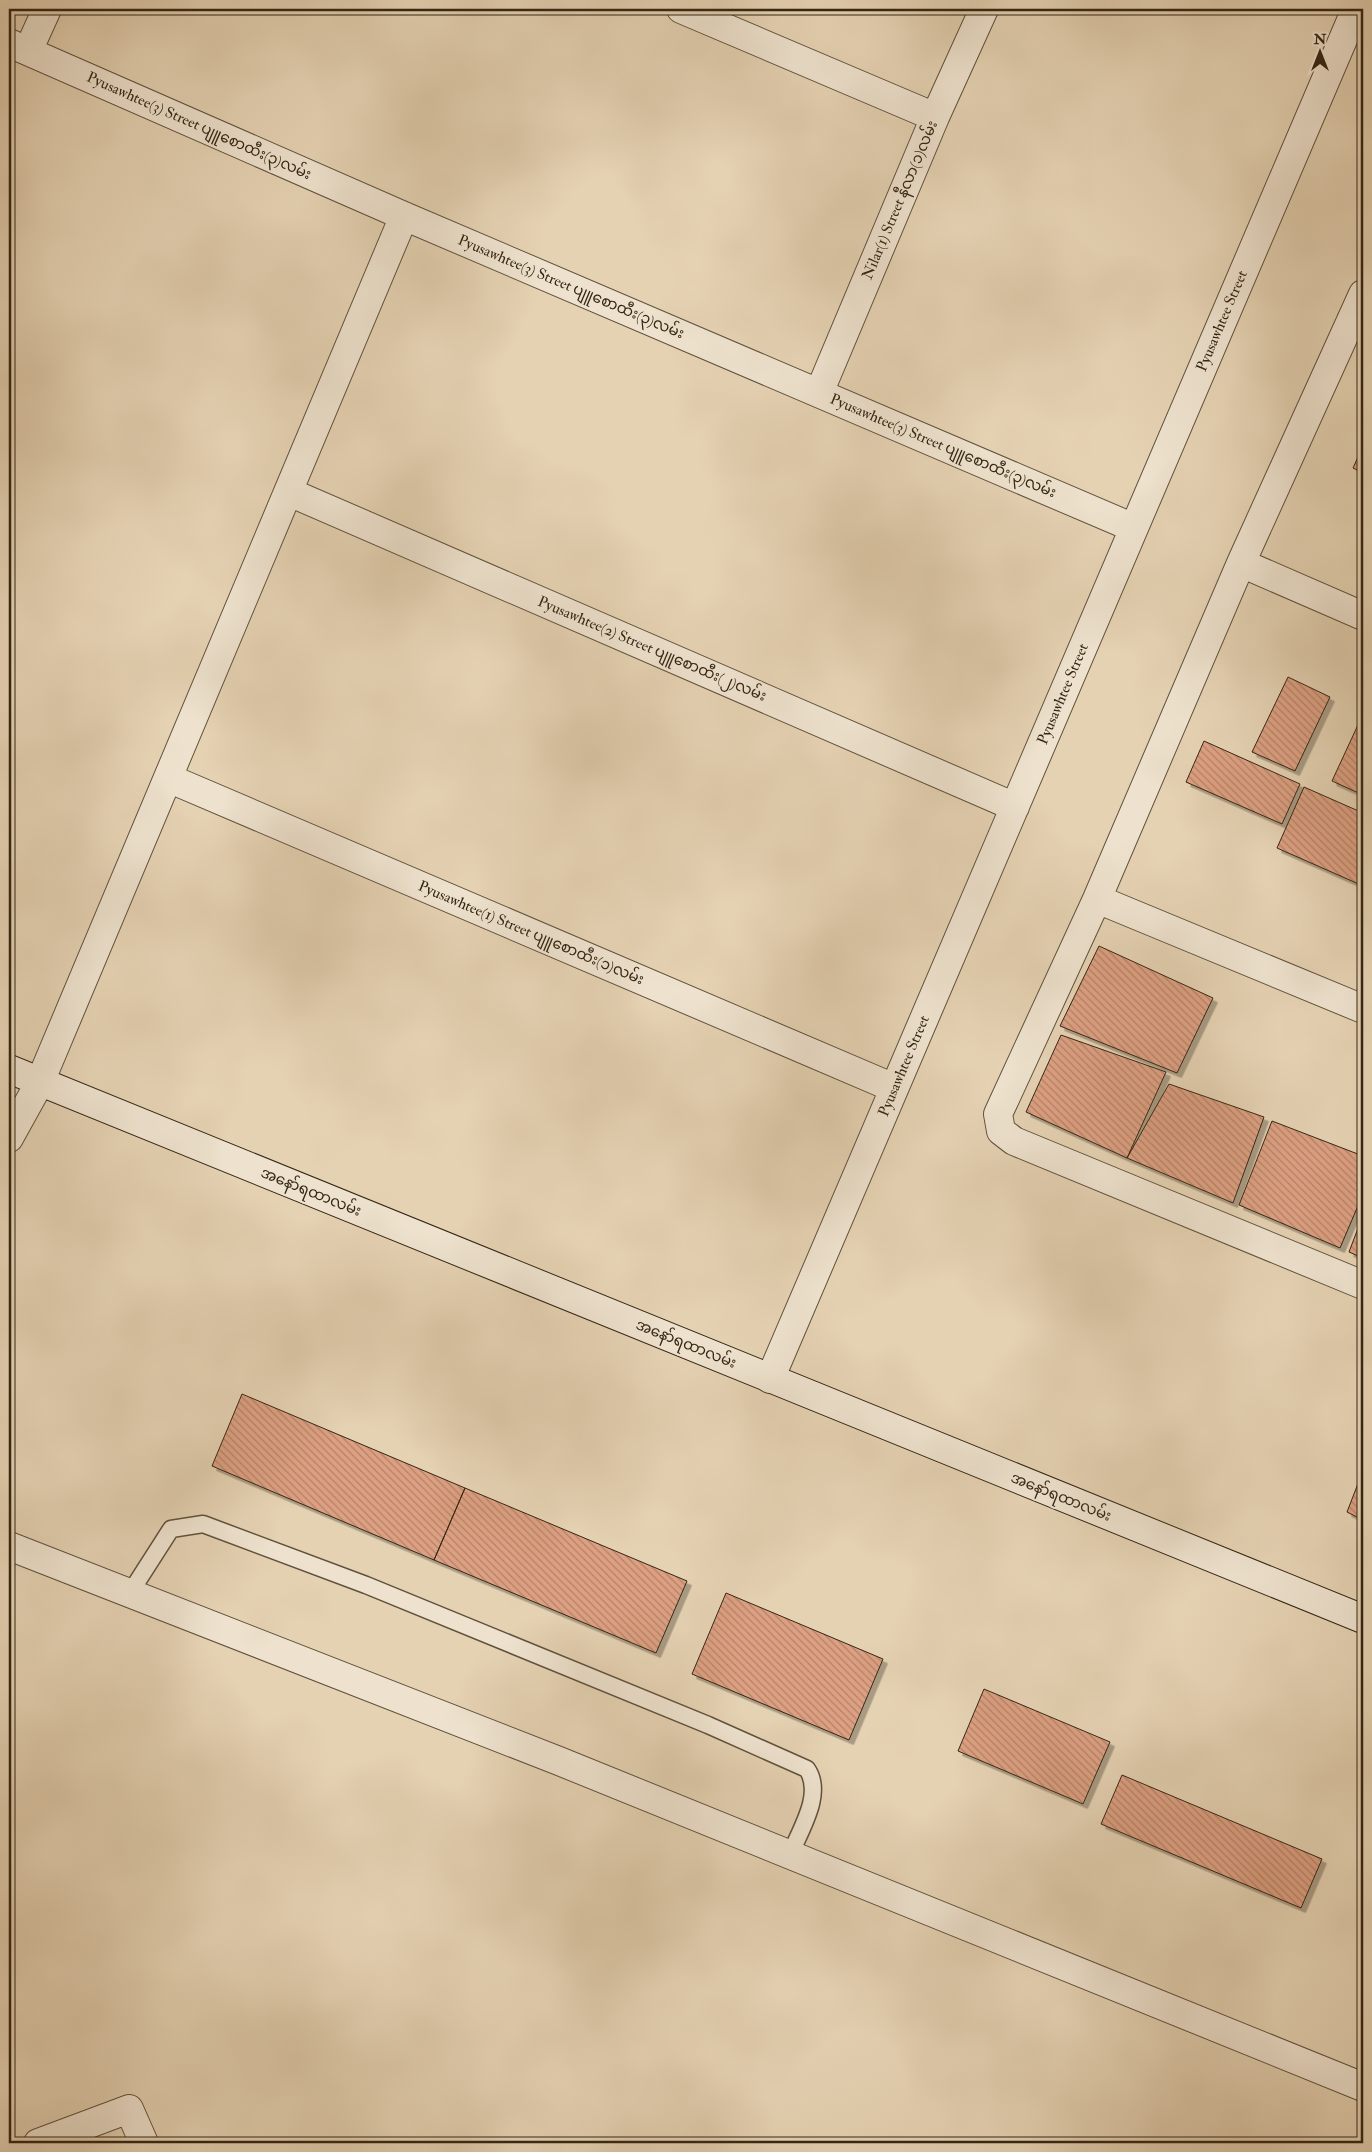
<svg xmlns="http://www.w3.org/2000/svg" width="1372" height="2152" font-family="'IM FELL Double Pica','Noto Sans Myanmar',serif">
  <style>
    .building { fill: url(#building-back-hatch); stroke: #342614; filter: url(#shadow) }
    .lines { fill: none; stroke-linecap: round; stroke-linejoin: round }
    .service-casing { stroke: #60513c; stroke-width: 19 }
    .minor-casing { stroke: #60513c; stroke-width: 30 }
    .secondary-casing { stroke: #342614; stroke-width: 30 }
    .service { stroke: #eee2ce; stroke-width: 16 }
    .minor { stroke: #eee2ce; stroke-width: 28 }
    .secondary { stroke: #eee2ce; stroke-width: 28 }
    .labels { text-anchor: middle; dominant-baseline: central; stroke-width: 4; stroke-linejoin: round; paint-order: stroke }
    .street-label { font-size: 15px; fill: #342614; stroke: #eee2ce }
  </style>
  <defs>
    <pattern id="building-back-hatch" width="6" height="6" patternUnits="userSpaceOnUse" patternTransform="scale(1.25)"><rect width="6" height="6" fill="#dda082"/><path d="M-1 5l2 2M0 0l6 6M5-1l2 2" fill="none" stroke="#b48269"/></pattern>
    <filter id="shadow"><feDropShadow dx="4.5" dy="4.5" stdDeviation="0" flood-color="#0004"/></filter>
  </defs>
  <rect width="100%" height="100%" fill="#e5d2b3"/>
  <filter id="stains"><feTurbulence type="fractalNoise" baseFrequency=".004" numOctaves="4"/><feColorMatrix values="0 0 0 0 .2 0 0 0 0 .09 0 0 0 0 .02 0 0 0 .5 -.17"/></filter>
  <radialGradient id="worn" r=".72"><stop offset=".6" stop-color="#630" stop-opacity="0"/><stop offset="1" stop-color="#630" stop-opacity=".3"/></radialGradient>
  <!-- building -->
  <path class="building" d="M1363 446V473L1353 468Z
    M1288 677 1330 697 1295 771 1252 752Z
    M1363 714V795L1332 781Z
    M1204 741 1300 784 1282 824 1186 782Z
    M1304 787 1363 813V880L1361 885 1277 848Z
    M1099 946 1213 998 1177 1073 1060 1026Z
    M1061 1035 1166 1072 1127 1158 1026 1112Z
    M1169 1084 1264 1117 1233 1203 1127 1158Z
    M1272 1121 1363 1156V1194L1340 1248 1239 1205Z
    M1363 1215V1258L1349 1252Z
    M242 1394 465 1488 434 1560 212 1466Z
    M1359 1481 1363 1483V1520L1347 1512Z
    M465 1488 687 1581 656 1653 434 1560Z
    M726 1593 883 1659 849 1740 692 1674Z
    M984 1689 1110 1742 1083 1804 958 1751Z
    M1122 1775 1322 1859 1301 1908 1101 1824Z"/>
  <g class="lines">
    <!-- service casing -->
    <g class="service-casing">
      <path id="service" d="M130 1593 171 1529 203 1524 366 1585 708 1725 807 1769C824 1794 800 1830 790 1855"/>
    </g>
    <!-- minor casing -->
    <g class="minor-casing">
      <path id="minor" d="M681 9 935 117
        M9 43 404 216 1134 528
        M28 51 47 9
        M1363 294 1241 563 1097 899 998 1114 1001 1131 1014 1141 1363 1285
        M819 393 935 117 984 9
        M289 492 1015 807
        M1241 563 1363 616
        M168 778 894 1088
        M1097 899 1363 1009
        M9 1138 40 1082 404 216
        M770 1379 1356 9
        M9 1546 559 1761 1363 2087
        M38 2143 129 2109 144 2143"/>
    </g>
    <!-- secondary casing -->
    <g class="secondary-casing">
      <path id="secondary" d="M9 1069 1363 1619"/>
    </g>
    <!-- service -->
    <use href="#service" class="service"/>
    <!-- minor -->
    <use href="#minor" class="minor"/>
    <!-- secondary -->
    <use href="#secondary" class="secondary"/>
  </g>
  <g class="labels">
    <!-- street labels -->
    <g class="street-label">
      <text transform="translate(199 126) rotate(24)">Pyusawhtee(3) Street ပျူစောထီး(၃)လမ်း</text>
      <text transform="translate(900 200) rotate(-67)">Nilar(1) Street နီလာ(၁)လမ်း</text>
      <text transform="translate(571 287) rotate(23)">Pyusawhtee(3) Street ပျူစောထီး(၃)လမ်း</text>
      <text transform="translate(1222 321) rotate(-67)">Pyusawhtee Street</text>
      <text transform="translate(943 446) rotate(23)">Pyusawhtee(3) Street ပျူစောထီး(၃)လမ်း</text>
      <text transform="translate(652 649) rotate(23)">Pyusawhtee(2) Street ပျူစောထီး(၂)လမ်း</text>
      <text transform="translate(1063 694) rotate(-67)">Pyusawhtee Street</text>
      <text transform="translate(531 933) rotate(23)">Pyusawhtee(1) Street ပျူစောထီး(၁)လမ်း</text>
      <text transform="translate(904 1066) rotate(-67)">Pyusawhtee Street</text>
      <text transform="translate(311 1192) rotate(22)">အနော်ရထာလမ်း</text>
      <text transform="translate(686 1344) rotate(22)">အနော်ရထာလမ်း</text>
      <text transform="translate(1061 1497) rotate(22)">အနော်ရထာလမ်း</text>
    </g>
  </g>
  <!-- margin -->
  <rect width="1372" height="2152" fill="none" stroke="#e5d2b3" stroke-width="30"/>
  <rect x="10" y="10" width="1352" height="2132" fill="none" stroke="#342614" stroke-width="2.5"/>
  <rect x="15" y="15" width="1342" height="2122" fill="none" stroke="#342614"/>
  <!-- north arrow -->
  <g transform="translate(1320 52)" stroke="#eee2ce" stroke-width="4" paint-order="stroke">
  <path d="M0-4L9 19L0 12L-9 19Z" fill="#342614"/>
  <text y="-8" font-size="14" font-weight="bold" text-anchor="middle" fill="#342614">N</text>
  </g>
  <rect width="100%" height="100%" filter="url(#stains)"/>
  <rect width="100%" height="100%" fill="url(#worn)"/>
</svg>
